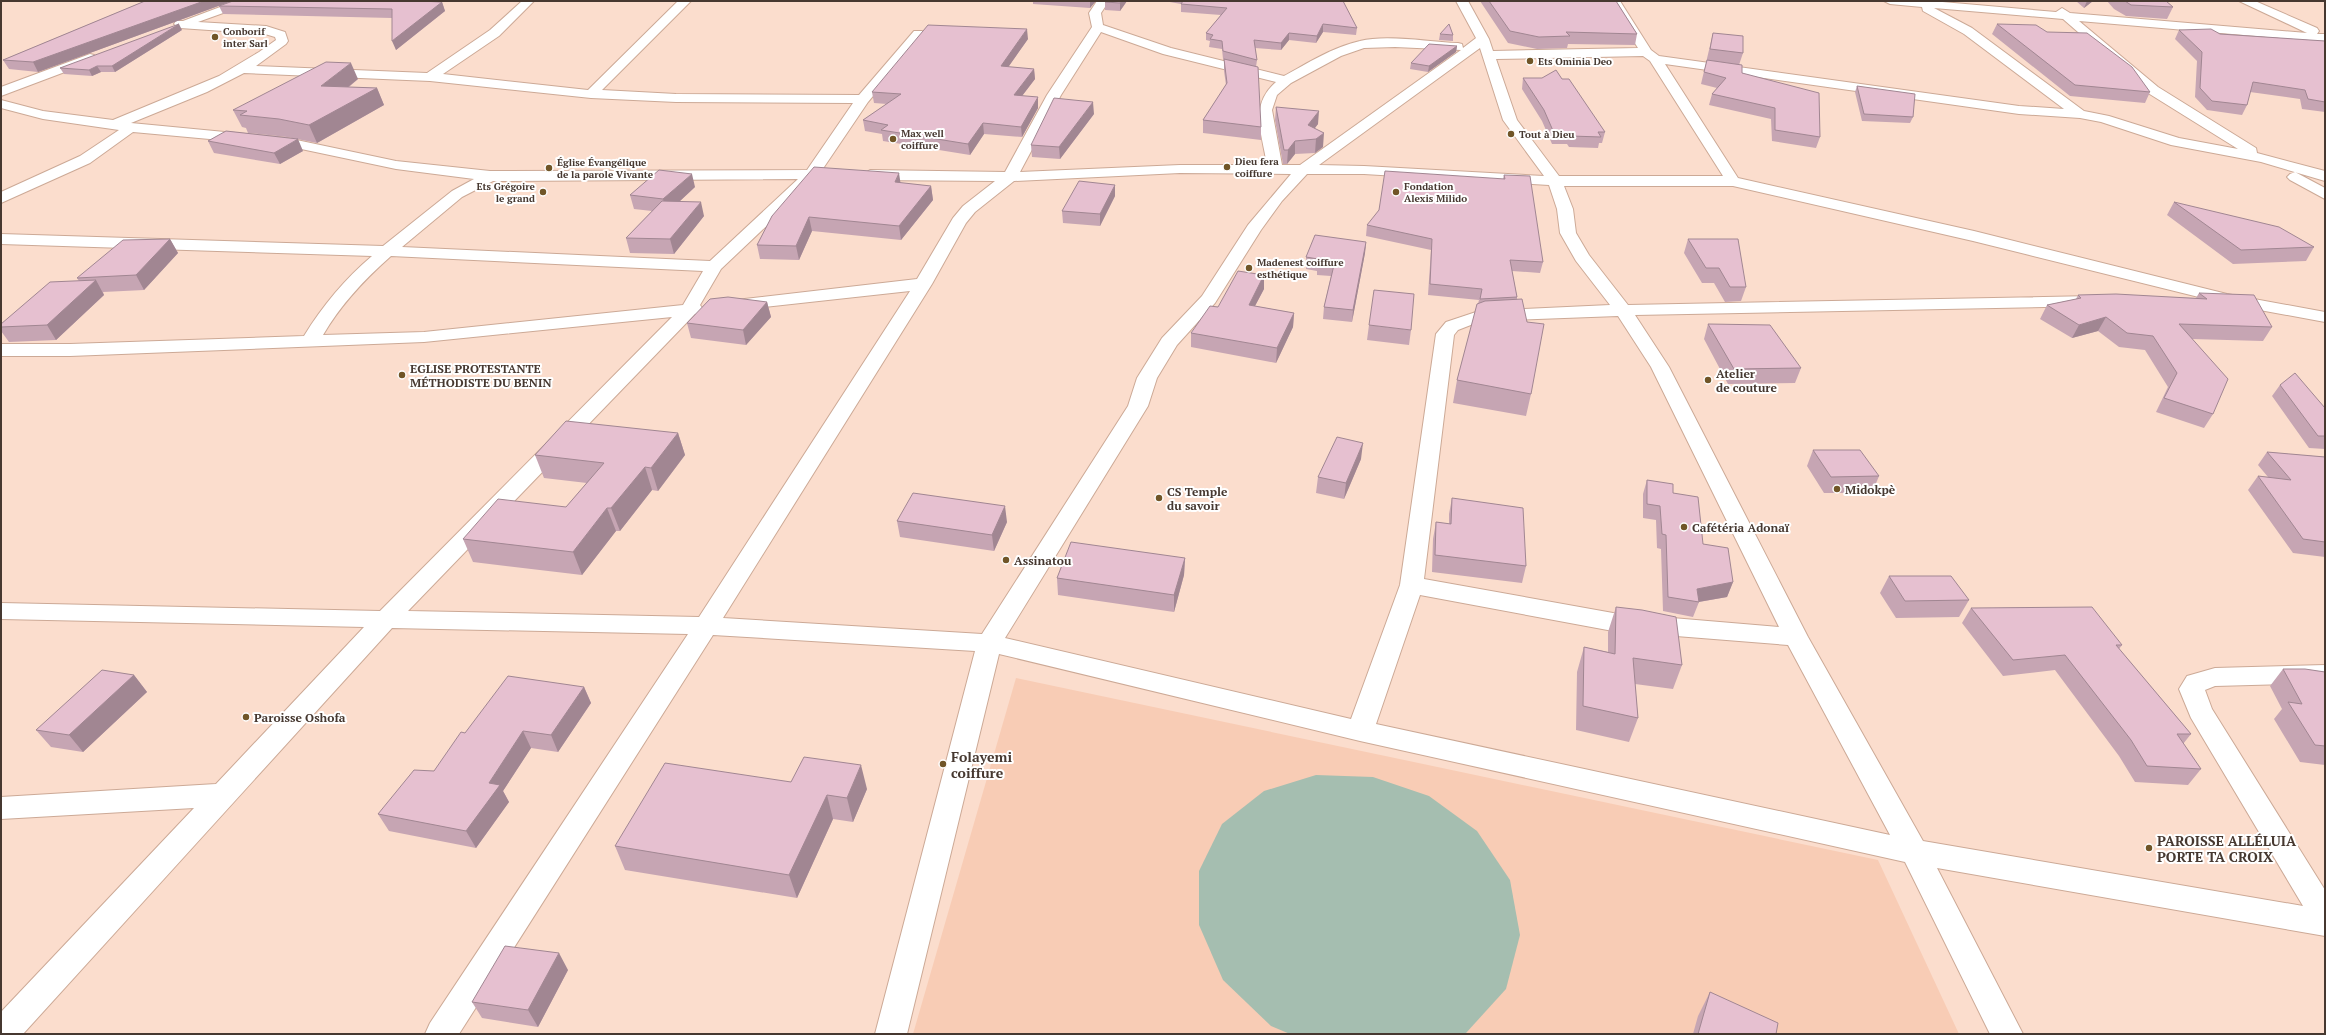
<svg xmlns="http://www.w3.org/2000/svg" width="2326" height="1035" font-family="'PT Serif',serif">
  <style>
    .built { fill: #f8ccb5 }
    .green { fill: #a5beb0 }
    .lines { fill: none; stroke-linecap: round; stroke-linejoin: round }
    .minor-casing { stroke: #cca996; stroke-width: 2 }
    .minor { fill: #fff; fill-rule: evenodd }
    .wall { fill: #c6a5b3 }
    .shaded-wall { fill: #a18692 }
    .building { fill: #e6c0d0; stroke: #a18692 }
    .poi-dot { fill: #705527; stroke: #fff; stroke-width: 1.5 }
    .labels { text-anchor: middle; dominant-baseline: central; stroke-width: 4; stroke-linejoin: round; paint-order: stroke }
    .far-poi-label { font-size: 10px; font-weight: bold; fill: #463830; stroke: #fff; text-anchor: start }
    .poi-label { font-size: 12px; font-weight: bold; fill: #463830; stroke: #fff; text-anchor: start }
    .near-poi-label { font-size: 14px; font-weight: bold; fill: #463830; stroke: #fff; text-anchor: start }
  </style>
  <rect width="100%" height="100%" fill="#fbddcd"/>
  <!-- built -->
  <path class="built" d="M1016 678 1878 860 1959 1034H913Z"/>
  <!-- green -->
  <path class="green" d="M1316 775 1373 777 1429 796 1477 831 1510 880 1520 935 1506 989 1466 1033 1290 1034 1271 1026 1223 980 1199 925V871L1222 824 1264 791Z"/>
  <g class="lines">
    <!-- minor casing -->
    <g class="minor-casing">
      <path id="minor" d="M236 1H253L251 3 198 22 266 26 285 32 288 41 286 44 256 66 427 73 490 30 522 1H534L499 36 443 74 588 90 678 1H691L602 90 676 94 859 95 914 31H922L924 34 922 37 868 102 822 170 843 171 846 174 843 177 816 179 721 269 700 305 703 309 700 313 695 314 408 611 699 617 910 291 736 310 730 309 727 305 730 301 736 300 917 279 953 218 963 206 995 181 870 180 862 175 870 170 1005 172 1047 95 1092 27 1089 13 1097 1H1109L1101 13 1103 25 1171 48 1284 76C1308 63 1333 47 1360 41 1386 34 1430 42 1458 43L1462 44 1463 48 1476 38 1456 1H1468L1489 39 1493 51 1638 48 1608 1H1620L1651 50 1659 56 2019 106 2064 109 1964 34 1923 11 1922 7 1890 4 1884 1H1931L2056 12 2062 8 2070 13 2307 33 2239 1H2255L2317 28 2319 31 2317 34H2325V42L2079 21 2158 87 2256 148 2257 153 2325 171V181L2261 162 2171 145 2101 122 2080 118 2019 114 1665 64 1738 178 1974 231 2227 294 2325 312V322L2227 304 1973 241 1733 186H1564L1573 209 1576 233 1589 255 1628 305 2093 296 2099 297 2102 301 2099 305 2093 306 1635 315 1669 367 1808 637 1923 841 2303 906 2191 718 2179 689 2187 676 2215 668 2325 665V683L2215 686 2205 690 2212 709 2325 890V936L1937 868 2023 1034H1990L1905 862 1360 741 999 654 907 1034H875L975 651 713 635 459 1034H425L430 1023 688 634 392 628 23 1034H1V1012L194 808 1 819V797L216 784 364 627 1 619V603L380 611 672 317 424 342 70 356H1V344H70L304 336C323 305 345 279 372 256L1 244V234L383 246 452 191 474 179 396 169 287 146 133 132 90 163 1 203V192L80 156 119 130 43 119 1 108V100L43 111 113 120 219 76 259 52 276 40 275 37 265 34 180 28 174 24 176 21H183ZM1934 8 2063 19 2148 93 2238 149 2179 138 2109 116 2084 111 1972 28ZM1101 32 1163 54 1276 82C1249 105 1262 133 1267 165H1180L1020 172 1061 95ZM1395 47 1461 50 1300 165H1282L1272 110 1277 95 1291 83 1341 56 1364 48ZM1480 48 1503 120 1544 176 1364 166 1319 165ZM1643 56 1650 61 1723 176H1559L1517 120 1496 59ZM244 73 430 81 591 98 676 102 853 103 807 170 490 171 396 161 287 138 131 123 207 92ZM1180 173 1291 174 1248 225 1202 296 1162 338 1137 378 1128 406 982 634 723 618 932 284 966 223 975 212 1014 181ZM1307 174H1364L1549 185 1557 209 1560 233 1576 261 1610 305 1479 311 1446 322 1436 334 1400 585 1351 719 1005 638 1148 406 1157 378 1177 345 1215 303 1261 230 1282 201ZM798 179 710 261 402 247 462 197 493 181ZM391 256 703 271 683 305 424 332 323 335C341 304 364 280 391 256ZM1618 316 1651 367 1779 627 1613 613 1424 579 1454 335 1458 330 1481 321ZM1420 595 1613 631 1788 645 1890 835 1376 724Z
        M90 54 94 55 96 58 94 61 1 96V87Z
        M2295 172 2325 188V199L2290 180 2287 177 2290 174Z"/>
    </g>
    <!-- minor -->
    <use href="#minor" class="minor"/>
  </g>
  <!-- wall -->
  <path class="wall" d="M145 1H232L38 72 9 69 3 60Z
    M1033 1H1096L1090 8 1033 4Z
    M1106 1H1127L1120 11 1105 10V2Z
    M1164 1H1343L1357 28 1356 35 1323 32 1316 43 1289 40 1281 50 1255 48 1257 60 1256 67 1261 127V140L1203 133V120L1226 85 1224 71V60L1223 59 1222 49 1209 47 1210 41 1206 40V33L1221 15 1181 12V4Z
    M1480 1H1616L1637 34 1635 45 1568 44 1567 48 1537 49 1508 43Z
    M2076 1H2093L2084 8Z
    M2107 1H2166L2173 7 2167 19 2126 16 2114 9Z
    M435 2H442L445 11 396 50 392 18 223 14 219 6Z
    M1997 24 2047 32 2150 92 2145 103 2070 96 1992 34Z
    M182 30 115 72H101L92 76 64 74 60 68Z
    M2179 30 2220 34 2325 41V112L2302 109 2300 99 2250 92 2247 105 2242 115 2207 110 2195 97 2197 61 2175 39Z
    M1713 33 1743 53 1739 65 1742 73 1820 137 1816 148 1772 141 1771 119 1709 105 1712 94 1717 88 1701 84Z
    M1440 34 1453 35V41L1439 40Z
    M1028 39 1008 67 1034 69 1035 79 1022 96 1038 108 1022 137 984 134 970 155 883 141 882 134 865 131 863 120 887 104 874 103 872 92Z
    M1457 46 1456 52 1428 72 1410 69 1411 63Z
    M1523 78 1562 79 1605 132 1602 143H1599L1598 148 1569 147 1567 144H1552L1542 121 1522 89Z
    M358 79 349 87 377 88 384 105 317 143 287 137 248 133 246 128 242 127 233 110Z
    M1857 86 1913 117 1910 123 1862 121 1855 92Z
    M1276 107 1318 124 1315 128 1323 147 1315 153 1295 154 1287 164H1283L1275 120Z
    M1094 114 1060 159 1032 157 1031 145Z
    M208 141 303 151 280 164 214 153Z
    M1504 175 1543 262 1540 273 1512 271 1517 297V300L1531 394 1526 416 1453 403 1457 380 1479 300 1428 295 1431 250 1366 236 1367 225 1503 179Z
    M900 183 931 186 933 200 901 240 812 231 799 260 760 259 757 245 772 216Z
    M1115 185V196L1100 226 1063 223 1062 211Z
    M695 187 679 202 704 216 674 254 630 253 626 238 652 211 634 209 630 195Z
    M2174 202 2314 247 2306 261 2233 264 2167 215Z
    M170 239 178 253 144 290 103 292 104 295 56 340 9 342 1 331V324L79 281 77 278Z
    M1688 239 1746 287 1741 301 1725 302 1714 283H1702L1684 253Z
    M1366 242 1365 253 1352 322 1323 319 1324 307 1331 276 1317 275V271L1306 269V257Z
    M1264 275V289L1255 306 1294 313 1293 327 1276 363 1191 347V333L1218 307Z
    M2199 293 2272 327 2263 341 2192 339 2213 414 2204 428 2156 412 2168 387 2145 350 2119 347 2098 331 2072 338 2040 319 2047 305 2076 299 2078 295 2196 298Z
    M767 302 771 317 746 345 691 338 687 323Z
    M1708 324 1801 368 1795 383 1728 384 1704 339Z
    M1369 325 1411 330 1409 345 1367 340Z
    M2280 385 2325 408V449L2309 448 2272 396Z
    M678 433 685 455 658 491 652 490 620 531H616L582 575 473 562 463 539 566 507 587 483 544 478 535 455Z
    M1813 450 1879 476 1872 493H1824L1807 466Z
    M2267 452 2325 457V557L2293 553 2248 490 2258 476 2268 477 2258 465Z
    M1361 459 1344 499 1316 493 1318 477Z
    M1647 480 1673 493 1703 544 1733 582 1727 597 1699 602 1693 617 1663 611 1661 549 1657 548 1656 520 1643 518V494Z
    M1452 498 1526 566 1522 583 1432 572 1433 539 1436 522 1449 524V514Z
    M897 521 1007 522 994 551 900 537Z
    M1185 558 1184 575 1174 612 1058 595 1057 578Z
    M1889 576 1969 600 1959 617 1896 618 1880 593Z
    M1616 607 1682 665 1673 689 1635 684 1638 718 1629 742 1576 730 1577 672 1584 647 1608 652V632Z
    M1971 608 2122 645 2119 649 2191 734 2183 744 2201 769 2188 785 2135 782 2119 756 2055 670 2003 676 1962 623Z
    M2283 669 2325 672V765L2300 762 2274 719 2282 709 2270 686Z
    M134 675 147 692 83 752 51 747 36 730Z
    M584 687 591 703 558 752 531 748 503 791 509 802 476 848 389 831 378 814 434 771 465 733Z
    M791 782 867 789 853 822 833 819 797 898 625 870 615 846Z
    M568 970 538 1027 482 1018 472 1002Z
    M1710 992 1776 1034H1693L1698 1016Z"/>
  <!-- shaded-wall -->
  <path class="shaded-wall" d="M204 1H232L38 72 33 62Z
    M420 1H437L423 10Z
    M1090 1H1096L1090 8Z
    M1121 1H1127L1120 11V3Z
    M2087 1H2093L2084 8Z
    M442 2 445 11 396 50 392 41Z
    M179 24 182 30 115 72 112 66Z
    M1323 24V32L1316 43 1317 36Z
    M1027 29 1028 39 1002 76 1001 66Z
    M1289 33V40L1281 50V43Z
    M1457 46 1456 52 1428 72 1429 66Z
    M351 63 358 79 328 103 321 86Z
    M97 66 101 72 92 76 89 70Z
    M1034 69 1035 79 1015 105 1014 95Z
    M377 88 384 105 317 143 309 125Z
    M1038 97V108L1022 137 1021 127Z
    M1093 102 1094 114 1060 159 1059 147Z
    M1319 111 1318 124 1307 138 1308 125Z
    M983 123 984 134 970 155 968 144Z
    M1324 133 1323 147 1315 153 1316 139Z
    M298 139 303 151 280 164 274 153Z
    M1295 141V154L1287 164 1288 150Z
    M899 173 901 186 895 182Z
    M692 174 695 187 667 213 663 199Z
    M1115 185V196L1100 226V214Z
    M931 186 933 200 901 240 899 226Z
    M701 202 704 216 674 254 670 239Z
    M809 217 812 231 799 260 796 246Z
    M170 239 178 253 144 290 136 275Z
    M1366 242 1365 253 1352 322 1353 310Z
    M1264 275V289L1248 319 1249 305Z
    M96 280 104 295 56 340 47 325Z
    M767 302 771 317 746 345 743 330Z
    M1294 313 1293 327 1276 363 1277 348Z
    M2106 317 2098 331 2072 338 2079 325Z
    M678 433 685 455 658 491 651 468Z
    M1363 443 1361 459 1344 499 1346 483Z
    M645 467 652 490 620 531 611 508Z
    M1005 506 1007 522 994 551 992 535Z
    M607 508 616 531 582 575 573 552Z
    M1185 558 1184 575 1174 612V595Z
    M1733 582 1727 597 1698 602 1697 589Z
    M134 675 147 692 83 752 69 735Z
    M584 687 591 703 558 752 551 735Z
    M523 731 531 748 503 791 509 802 476 848 466 831 489 783Z
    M861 765 867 789 853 822 847 798Z
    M827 795 833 819 797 898 789 875Z
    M559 953 568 970 538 1027 528 1010Z"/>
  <!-- building -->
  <path class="building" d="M145 1H204L33 62 3 60Z
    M233 1H420L442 2 392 41V9L219 6Z
    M1106 1H1121L1120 3 1105 2Z
    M1183 1H1343L1357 28 1323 24 1317 36 1289 33 1281 43 1254 40 1257 60 1223 51 1222 41 1210 39 1213 35 1206 33 1227 8 1181 4Z
    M1489 1H1616L1637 34 1566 32 1570 36 1539 37 1510 31Z
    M2125 1H2166L2173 7 2131 5Z
    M179 24 112 66H97L89 70 60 68Z
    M1449 24 1453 35 1440 34Z
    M1997 24 2036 25 2047 32 2087 33 2132 67 2150 92 2075 85Z
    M928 25 1027 29 1001 66 1034 69 1014 95 1038 97 1021 127 983 123 968 144 881 130 888 125 863 120 901 94 872 92Z
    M2211 29 2220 34 2325 41V102L2308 99 2305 90 2253 82 2247 105 2212 101 2200 88 2202 52 2179 30Z
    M1713 33 1743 36V53L1710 49Z
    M1429 44 1457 46 1429 66 1411 63Z
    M1224 59 1258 67 1261 127 1203 120 1227 83Z
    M1707 60 1742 65V73L1819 93 1820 137 1775 130V108L1712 94 1726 78 1704 72Z
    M326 62 351 63 321 86 377 88 309 125 279 119 240 115 247 111 233 110Z
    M1556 70 1562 79H1569L1605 132H1598L1601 137 1571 136 1570 133H1554L1544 110 1523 78H1542Z
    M1857 86 1915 94 1913 117 1864 114Z
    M1054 98 1093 102 1059 147 1031 145Z
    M1276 107 1319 111 1308 125 1324 133 1316 139 1295 141 1288 150H1284Z
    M226 131 298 139 274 153 208 141Z
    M814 167 899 173 895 182 931 186 899 226 809 217 796 246 757 245 772 216Z
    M659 170 692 174 663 199 630 195Z
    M1385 171 1505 179 1504 175 1530 176 1543 262 1510 260 1517 297 1480 299 1482 289 1430 284 1432 239 1367 225 1379 210Z
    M1079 181 1115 185 1100 214 1062 211Z
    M662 201 701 202 670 239 626 238Z
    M2174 202 2279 227 2314 247 2241 250Z
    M1315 235 1366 242 1353 310 1324 307 1334 265 1318 263V259L1306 257Z
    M170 239 136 275 77 278 123 240Z
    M1688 239H1738L1746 287H1730L1719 268H1706Z
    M1238 271 1264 275 1249 305 1294 313 1277 348 1191 333 1210 306 1218 307Z
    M96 280 47 325 1 327V324L50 282Z
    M1374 290 1414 294 1411 330 1369 325Z
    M2199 293 2254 295 2272 327 2179 324 2228 379 2213 414 2164 398 2177 373 2153 336 2127 333 2106 317 2079 325 2047 305 2081 298 2078 295 2116 294 2207 299Z
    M728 297 767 302 743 330 687 323 710 299Z
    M1522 299 1527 322 1544 324 1531 394 1457 380 1477 304 1485 301Z
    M1708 324 1770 325 1801 368 1734 369Z
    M2295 373 2325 408V436H2318L2280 385Z
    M566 421 678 433 651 468 645 467 611 508H607L573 552 463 539 498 499 566 507 604 463 535 455Z
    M1337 437 1363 443 1346 483 1318 477Z
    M1813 450H1860L1879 476 1831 477Z
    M2267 452 2325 457V542L2303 539 2258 476 2291 480Z
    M1647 480 1673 484V493L1698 497 1703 544 1728 548 1733 582 1697 589 1699 602 1668 597 1666 535 1662 534 1660 506 1647 504Z
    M913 493 1005 506 992 535 897 521Z
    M1452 498 1523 508 1526 566 1435 555 1436 522 1451 524Z
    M1071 542 1185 558 1174 595 1057 578Z
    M1889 576H1951L1969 600 1905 601Z
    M1616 607 1642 610 1676 617 1682 665 1633 658 1638 718 1583 706 1584 647 1615 654Z
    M2092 607 2122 645H2116L2191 734H2177L2201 769 2147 766 2131 740 2065 655 2013 660 1971 608Z
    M2283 669H2305L2325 672V746L2315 745 2288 702 2302 704Z
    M102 670 134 675 69 735 36 730Z
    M508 676 584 687 551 735 523 731 489 783 500 785 466 831 378 814 414 770 434 771 461 732 465 733Z
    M804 757 861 765 847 798 827 795 789 875 615 846 665 763 791 782Z
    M505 946 559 953 528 1010 472 1002Z
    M1710 992 1778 1023 1776 1034H1698Z"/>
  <!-- markers -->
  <g class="poi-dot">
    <circle cx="215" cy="37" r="4"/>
    <circle cx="1530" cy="61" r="4"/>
    <circle cx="1511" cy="134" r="4"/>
    <circle cx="893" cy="139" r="4"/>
    <circle cx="1227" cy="167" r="4"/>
    <circle cx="549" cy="168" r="4"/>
    <circle cx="543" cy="192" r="4"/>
    <circle cx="1396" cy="192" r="4"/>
    <circle cx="1249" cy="268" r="4"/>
    <circle cx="402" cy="375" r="4"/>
    <circle cx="1708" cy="380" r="4"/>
    <circle cx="1837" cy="489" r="4"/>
    <circle cx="1159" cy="498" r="4"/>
    <circle cx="1684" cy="527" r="4"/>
    <circle cx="1006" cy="560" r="4"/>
    <circle cx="246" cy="717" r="4"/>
    <circle cx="943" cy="764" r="4"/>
    <circle cx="2149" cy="848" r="4"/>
  </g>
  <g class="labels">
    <!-- far-poi labels -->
    <g class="far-poi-label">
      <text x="223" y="31">Conborif<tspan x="223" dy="12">inter Sarl</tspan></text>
      <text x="1538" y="61">Ets Ominia Deo</text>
      <text x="901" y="133">Max well<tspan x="901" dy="12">coiffure</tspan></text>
      <text x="1519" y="134">Tout à Dieu</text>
      <text x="1235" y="161">Dieu fera<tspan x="1235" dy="12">coiffure</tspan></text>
      <text x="557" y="162">Église Évangélique<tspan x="557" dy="12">de la parole Vivante</tspan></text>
      <text x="535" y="186" text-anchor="end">Ets Grégoire<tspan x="535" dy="12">le grand</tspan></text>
      <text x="1404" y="186">Fondation<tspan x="1404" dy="12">Alexis Milido</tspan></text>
      <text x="1257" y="262">Madenest coiffure<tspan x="1257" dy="12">esthétique</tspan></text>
    </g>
    <!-- poi labels -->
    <g class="poi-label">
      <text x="410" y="368">EGLISE PROTESTANTE<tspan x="410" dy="14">MÉTHODISTE DU BENIN</tspan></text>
      <text x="1716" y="373">Atelier<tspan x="1716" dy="14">de couture</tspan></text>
      <text x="1845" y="489">Midokpè</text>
      <text x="1167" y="491">CS Temple<tspan x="1167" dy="14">du savoir</tspan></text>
      <text x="1692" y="527">Cafétéria Adonaï</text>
      <text x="1014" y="560">Assinatou</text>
      <text x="254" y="717">Paroisse Oshofa</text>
    </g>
    <!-- near-poi labels -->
    <g class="near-poi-label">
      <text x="951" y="756">Folayemi<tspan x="951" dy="16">coiffure</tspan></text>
      <text x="2157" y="840">PAROISSE ALLÉLUIA<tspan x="2157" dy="16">PORTE TA CROIX</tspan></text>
    </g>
  </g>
  <!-- border -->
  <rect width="2326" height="1035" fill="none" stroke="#463830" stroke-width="4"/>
</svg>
